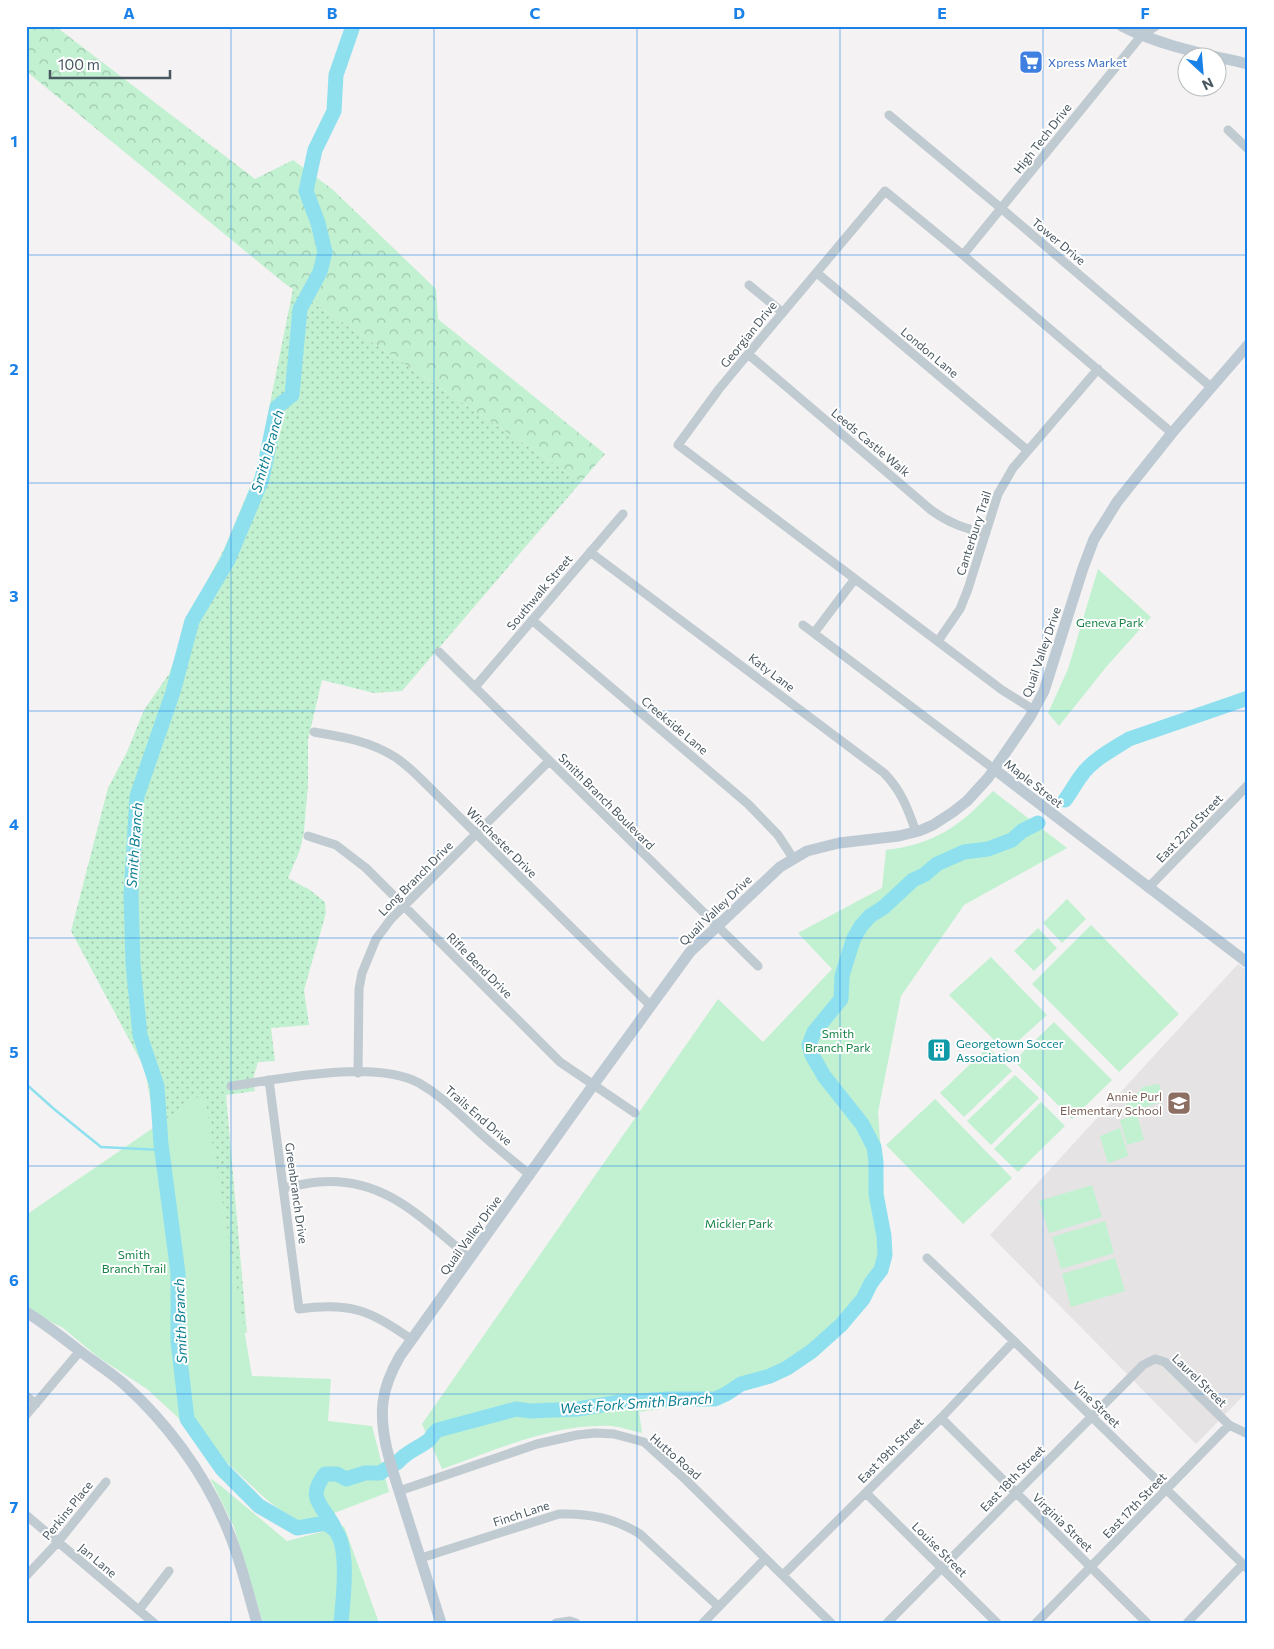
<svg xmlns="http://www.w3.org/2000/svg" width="1274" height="1649" font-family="Commissioner,sans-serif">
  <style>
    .education { fill: #e5e3e4 }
    .grass { fill: url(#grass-dots) }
    .forest { fill: url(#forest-crowns) }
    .park { fill: #c2f1d1 }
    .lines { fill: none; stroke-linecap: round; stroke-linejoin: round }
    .stream { stroke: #8fe0ee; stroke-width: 2.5 }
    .river { stroke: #8fe0ee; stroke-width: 15 }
    .street { stroke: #c0cad1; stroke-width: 9 }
    .secondary { stroke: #becad3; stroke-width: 11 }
    .grid { fill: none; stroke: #1981e8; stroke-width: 1; stroke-opacity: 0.55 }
    .labels { text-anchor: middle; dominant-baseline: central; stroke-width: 4; stroke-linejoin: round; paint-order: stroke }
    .shop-label { font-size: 12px; fill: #366cbe; stroke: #fff; text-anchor: start }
    .street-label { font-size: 12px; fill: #495760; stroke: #fff }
    .park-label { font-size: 12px; fill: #178446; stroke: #fff }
    .culture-label { font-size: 12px; fill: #0d838f; stroke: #fff; text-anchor: start }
    .education-label { font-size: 12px; fill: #785e54; stroke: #fff; text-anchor: end }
    .water-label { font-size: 14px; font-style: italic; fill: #0c7e91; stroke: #fff }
    .neatline { fill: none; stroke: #1981e8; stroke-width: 2 }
    .grid-label { font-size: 16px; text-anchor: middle; font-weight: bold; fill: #1981e8 }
  </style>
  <defs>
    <pattern id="grass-dots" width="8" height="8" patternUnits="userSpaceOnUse" patternTransform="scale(1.25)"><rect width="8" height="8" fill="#c2f1d1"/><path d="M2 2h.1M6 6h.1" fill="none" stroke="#a0c6ad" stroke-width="1.8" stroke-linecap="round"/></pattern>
    <pattern id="forest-crowns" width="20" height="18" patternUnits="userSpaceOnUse" patternTransform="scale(1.25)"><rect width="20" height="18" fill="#c2f1d1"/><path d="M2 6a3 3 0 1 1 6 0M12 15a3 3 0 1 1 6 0" fill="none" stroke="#a0c6ad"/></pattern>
  </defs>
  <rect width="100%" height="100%" fill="#f4f2f2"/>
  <!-- education -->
  <path class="education" d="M1238 964 1248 971V1391L1196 1444 990 1235Z"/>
  <!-- grass -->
  <path class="grass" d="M293 289 581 482 402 691 374 693 322 680 308 740V784L304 831 300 850 288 878 310 890 325 902 326 913 304 990 309 1025 271 1028 275 1061 258 1062 253 1079 255 1091 226 1095 247 1333 188 1318 145 1069 71 931 108 788 127 752 144 710 169 674 193 608 224 549 256 473Z"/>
  <!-- forest -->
  <path class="forest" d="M26 26H55L255 179 293 160 332 189 436 289 438 319 605 454 581 482 284 283 26 71Z"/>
  <!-- park -->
  <path class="park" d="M1098 569 1151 617 1107 666 1059 726 1048 713 1068 669Z
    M993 791 1067 848 964 905 901 996 878 1112 888 1252 870 1294 842 1328 796 1367 722 1400 639 1412 642 1433C632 1431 622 1427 612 1426 554 1423 496 1450 442 1469L422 1424 718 999 763 1042 832 969 798 933 882 888 886 850C935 844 960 826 993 791Z
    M1067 899 1086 919 1062 943 1043 923Z
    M1091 925 1179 1014 1119 1072 1032 984Z
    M1038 928 1057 948 1034 971 1014 951Z
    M991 957 1047 1015 1006 1052 949 995Z
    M1054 1022 1112 1080 1072 1119 1014 1061Z
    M988 1047 1012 1071 964 1117 940 1093Z
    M1015 1075 1039 1098 991 1145 967 1121Z
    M1157 1084H1159L1163 1101 1162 1102 1132 1111V1112L1125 1114 1123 1110 1124 1107 1143 1087Z
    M204 1093 252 1376 331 1379 328 1421 372 1426 389 1492 303 1525 290 1518 266 1499 147 1389 98 1357 63 1328 26 1309V1215Z
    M935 1099 1012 1178 963 1224 886 1145Z
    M1041 1102 1065 1126 1018 1172 994 1149Z
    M1137 1115 1144 1140 1127 1145 1120 1120Z
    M1120 1128 1128 1155 1126 1157 1108 1163 1100 1136Z
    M1092 1185 1102 1217 1049 1233 1039 1201Z
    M1105 1221 1114 1253 1061 1269 1052 1237Z
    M1115 1258 1125 1291 1071 1307 1062 1274Z
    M210 1478 221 1486 287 1541 344 1526 379 1623H263L234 1527Z"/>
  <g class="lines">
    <!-- stream -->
    <path class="stream" d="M26 1084 54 1109 101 1147 162 1150"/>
    <!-- river -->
    <path class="river" d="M1065 800C1071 792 1075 784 1081 776 1092 760 1113 749 1129 739L1248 698
      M397 1463C408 1450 420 1448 430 1439 433 1435 434 1432 438 1430L516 1409 530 1411 578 1409 620 1402 669 1399H715L726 1394 741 1384 770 1376 787 1368 812 1351 841 1325 863 1299 871 1283 881 1270 885 1255 884 1236 876 1194V1162L874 1147 862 1124 824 1076 812 1055 809 1045 814 1032 841 999 842 976 849 953 854 938 861 926 870 916 884 907 913 880 924 875 937 864 964 852 988 849 1012 840 1022 831 1038 823
      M335 1529C324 1505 305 1500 325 1474H337L346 1479 365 1473H380L386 1469
      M341 1623C343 1600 350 1548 335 1530 332 1528 329 1525 326 1523L297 1528 259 1506 222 1469 187 1419 178 1342V1273L161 1144 157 1086 140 1035 133 964 131 895 137 796 173 692 192 621 228 560 262 479 277 407 292 395 300 309 320 272 325 252 318 223 306 191 315 150 334 111 336 75 353 26"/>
    <!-- street -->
    <path class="street" d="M1141 36 1156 26
      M889 115 1002 209 1211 387
      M1228 130 1248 149
      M963 255 1141 36 1146 26
      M817 273 1027 450
      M749 285 782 312
      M748 354 931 510C949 523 965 529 986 533
      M590 552 884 773C901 790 908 809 916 832
      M532 620 748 804 778 835 793 858
      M803 625 994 769
      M814 633 854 580
      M938 641 960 609 968 589 998 494 1013 468 1098 369
      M439 652 758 966
      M475 687 623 514
      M1034 710 1002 690 678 445 719 389 748 354 885 191 963 255 1172 433
      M314 732C344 737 369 741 395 757 406 764 416 774 425 783L651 1006
      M308 836 336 845 366 868 560 1062 635 1113
      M1148 888 1248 785
      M358 1073 359 989 362 973 376 939 391 919 549 761
      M269 1080 299 1309C351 1302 369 1310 411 1339
      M231 1086C280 1079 374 1059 419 1083 442 1096 458 1113 478 1131 494 1146 512 1160 530 1175
      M284 1188C295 1186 307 1183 318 1182 385 1176 422 1219 470 1258
      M927 1258 1014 1341 1248 1569
      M26 1396 36 1404
      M26 1415 80 1351
      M941 1418 1147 1623
      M399 1491 537 1444 577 1435 595 1433 614 1434 644 1442 686 1480 831 1623
      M866 1493 997 1623
      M26 1515 154 1623
      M421 1558 559 1514C589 1513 614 1518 640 1534L719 1607
      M783 1575 941 1418 1014 1341
      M26 1576 58 1542 106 1482
      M139 1610 169 1571
      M556 1623 570 1621 576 1623
      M703 1623 765 1559
      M887 1623 1143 1365 1155 1359 1165 1362 1229 1425 1248 1434
      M1036 1623 1229 1425
      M1187 1623 1243 1564"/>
    <!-- secondary -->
    <path class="secondary" d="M1122 26C1161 46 1205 54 1248 64
      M994 769 1248 963
      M26 1312C44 1323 59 1335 76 1348 91 1360 109 1371 124 1384 166 1422 202 1470 224 1521 239 1554 247 1589 257 1623
      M441 1623C429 1585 417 1547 405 1510 395 1476 379 1438 383 1402 385 1385 392 1370 400 1356L594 1084 690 952 780 867 807 851 839 843 899 836 919 831 933 825 953 812 967 801 988 778 1030 717 1044 691 1083 568 1094 539 1117 502 1172 433 1248 345"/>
  </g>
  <!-- grid -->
  <path class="grid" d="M231 26V1623M434 26V1623M637 26V1623M840 26V1623M1043 26V1623M26 255H1248M26 483H1248M26 711H1248M26 938H1248M26 1166H1248M26 1394H1248"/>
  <!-- icons -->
  <defs>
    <g id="supermarket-square" transform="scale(1.25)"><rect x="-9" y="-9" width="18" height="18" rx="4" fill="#3f7fe0" stroke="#fff"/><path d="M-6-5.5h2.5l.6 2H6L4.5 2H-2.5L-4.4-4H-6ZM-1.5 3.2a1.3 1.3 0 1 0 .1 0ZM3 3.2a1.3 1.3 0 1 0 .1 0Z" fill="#fff"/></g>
    <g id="building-square" transform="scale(1.25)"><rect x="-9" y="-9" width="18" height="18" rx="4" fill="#0f9aa8" stroke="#fff"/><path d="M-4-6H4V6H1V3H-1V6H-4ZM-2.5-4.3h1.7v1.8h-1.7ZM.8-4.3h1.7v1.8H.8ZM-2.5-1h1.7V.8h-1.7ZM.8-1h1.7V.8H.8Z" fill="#fff"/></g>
    <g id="school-square" transform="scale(1.25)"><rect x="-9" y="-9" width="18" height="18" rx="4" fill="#8d6e63" stroke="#fff"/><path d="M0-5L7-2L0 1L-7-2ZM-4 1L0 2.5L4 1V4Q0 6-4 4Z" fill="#fff"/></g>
  </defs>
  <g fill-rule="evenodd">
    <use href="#supermarket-square" x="1031" y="62"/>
    <use href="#building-square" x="939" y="1050"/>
    <use href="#school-square" x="1179" y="1103"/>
  </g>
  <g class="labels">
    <!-- shop labels -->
    <g class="shop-label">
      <text x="1048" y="62">Xpress Market</text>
    </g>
    <!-- street labels -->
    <g class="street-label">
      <text transform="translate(1042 138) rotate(-52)">High Tech Drive</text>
      <text transform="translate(1059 241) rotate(40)">Tower Drive</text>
      <text transform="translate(748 334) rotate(-51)">Georgian Drive</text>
      <text transform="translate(930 352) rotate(40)">London Lane</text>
      <text transform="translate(871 442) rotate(40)">Leeds Castle Walk</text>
      <text transform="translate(973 533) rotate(-72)">Canterbury Trail</text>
      <text transform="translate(539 592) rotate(-50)">Southwalk Street</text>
      <text transform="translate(1041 652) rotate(-71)">Quail Valley Drive</text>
      <text transform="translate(772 672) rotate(37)">Katy Lane</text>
      <text transform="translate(675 725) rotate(40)">Creekside Lane</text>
      <text transform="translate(1034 783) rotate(38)">Maple Street</text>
      <text transform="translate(607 801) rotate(45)">Smith Branch Boulevard</text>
      <text transform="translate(1189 828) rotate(-46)">East 22nd Street</text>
      <text transform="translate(502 842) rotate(45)">Winchester Drive</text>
      <text transform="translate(415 878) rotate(-45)">Long Branch Drive</text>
      <text transform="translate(715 910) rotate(-44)">Quail Valley Drive</text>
      <text transform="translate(480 965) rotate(45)">Rifle Bend Drive</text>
      <text transform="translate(479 1115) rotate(41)">Trails End Drive</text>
      <text transform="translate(297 1193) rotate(82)">Greenbranch Drive</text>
      <text transform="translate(470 1235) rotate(-54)">Quail Valley Drive</text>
      <text transform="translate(1200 1380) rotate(44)">Laurel Street</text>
      <text transform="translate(1097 1404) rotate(44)">Vine Street</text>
      <text transform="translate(890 1450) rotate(-45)">East 19th Street</text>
      <text transform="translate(676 1456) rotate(41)">Hutto Road</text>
      <text transform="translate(1012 1478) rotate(-46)">East 18th Street</text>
      <text transform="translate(1134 1505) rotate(-46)">East 17th Street</text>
      <text transform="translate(67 1510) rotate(-51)">Perkins Place</text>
      <text transform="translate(521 1513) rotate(-18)">Finch Lane</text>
      <text transform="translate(1063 1522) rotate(44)">Virginia Street</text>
      <text transform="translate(940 1549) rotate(45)">Louise Street</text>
      <text transform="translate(98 1560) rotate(40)">Jan Lane</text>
    </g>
    <!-- park labels -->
    <g class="park-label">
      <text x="1110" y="622">Geneva Park</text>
      <text x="838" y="1033">Smith<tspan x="838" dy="14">Branch Park</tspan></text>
      <text x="739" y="1223">Mickler Park</text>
      <text x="134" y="1254">Smith<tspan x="134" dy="14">Branch Trail</tspan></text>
    </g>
    <!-- culture labels -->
    <g class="culture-label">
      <text x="956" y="1043">Georgetown Soccer<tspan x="956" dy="14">Association</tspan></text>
    </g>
    <!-- education labels -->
    <g class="education-label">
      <text x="1162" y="1096">Annie Purl<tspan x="1162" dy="14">Elementary School</tspan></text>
    </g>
    <!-- water labels -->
    <g class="water-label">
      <text transform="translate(267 451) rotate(-74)">Smith Branch</text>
      <text transform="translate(134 845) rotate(-86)">Smith Branch</text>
      <text transform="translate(180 1321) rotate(-92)">Smith Branch</text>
      <text transform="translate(636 1403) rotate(-4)">West Fork Smith Branch</text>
    </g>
  </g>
  <!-- border -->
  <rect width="1274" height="1649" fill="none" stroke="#ffffff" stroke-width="55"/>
  <!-- north arrow -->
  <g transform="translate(1202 72) rotate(154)"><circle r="24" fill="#ffffff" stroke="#b6bcbf"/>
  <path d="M0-4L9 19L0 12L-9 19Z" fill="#1981e8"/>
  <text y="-8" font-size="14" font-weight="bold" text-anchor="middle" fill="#495760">N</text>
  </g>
  <!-- scale -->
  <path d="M50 70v8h120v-8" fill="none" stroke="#495760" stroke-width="2.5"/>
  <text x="58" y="70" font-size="15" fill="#495760" stroke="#ffffff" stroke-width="4" paint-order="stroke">100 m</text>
  <rect x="28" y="28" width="1218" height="1594" class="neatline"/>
  <g class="grid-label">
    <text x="129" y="19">A</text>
    <text x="332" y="19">B</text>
    <text x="535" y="19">C</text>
    <text x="739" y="19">D</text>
    <text x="942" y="19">E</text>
    <text x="1145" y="19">F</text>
    <text x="14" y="147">1</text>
    <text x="14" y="375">2</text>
    <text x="14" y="602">3</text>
    <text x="14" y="830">4</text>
    <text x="14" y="1058">5</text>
    <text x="14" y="1286">6</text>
    <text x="14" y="1513">7</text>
  </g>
</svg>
